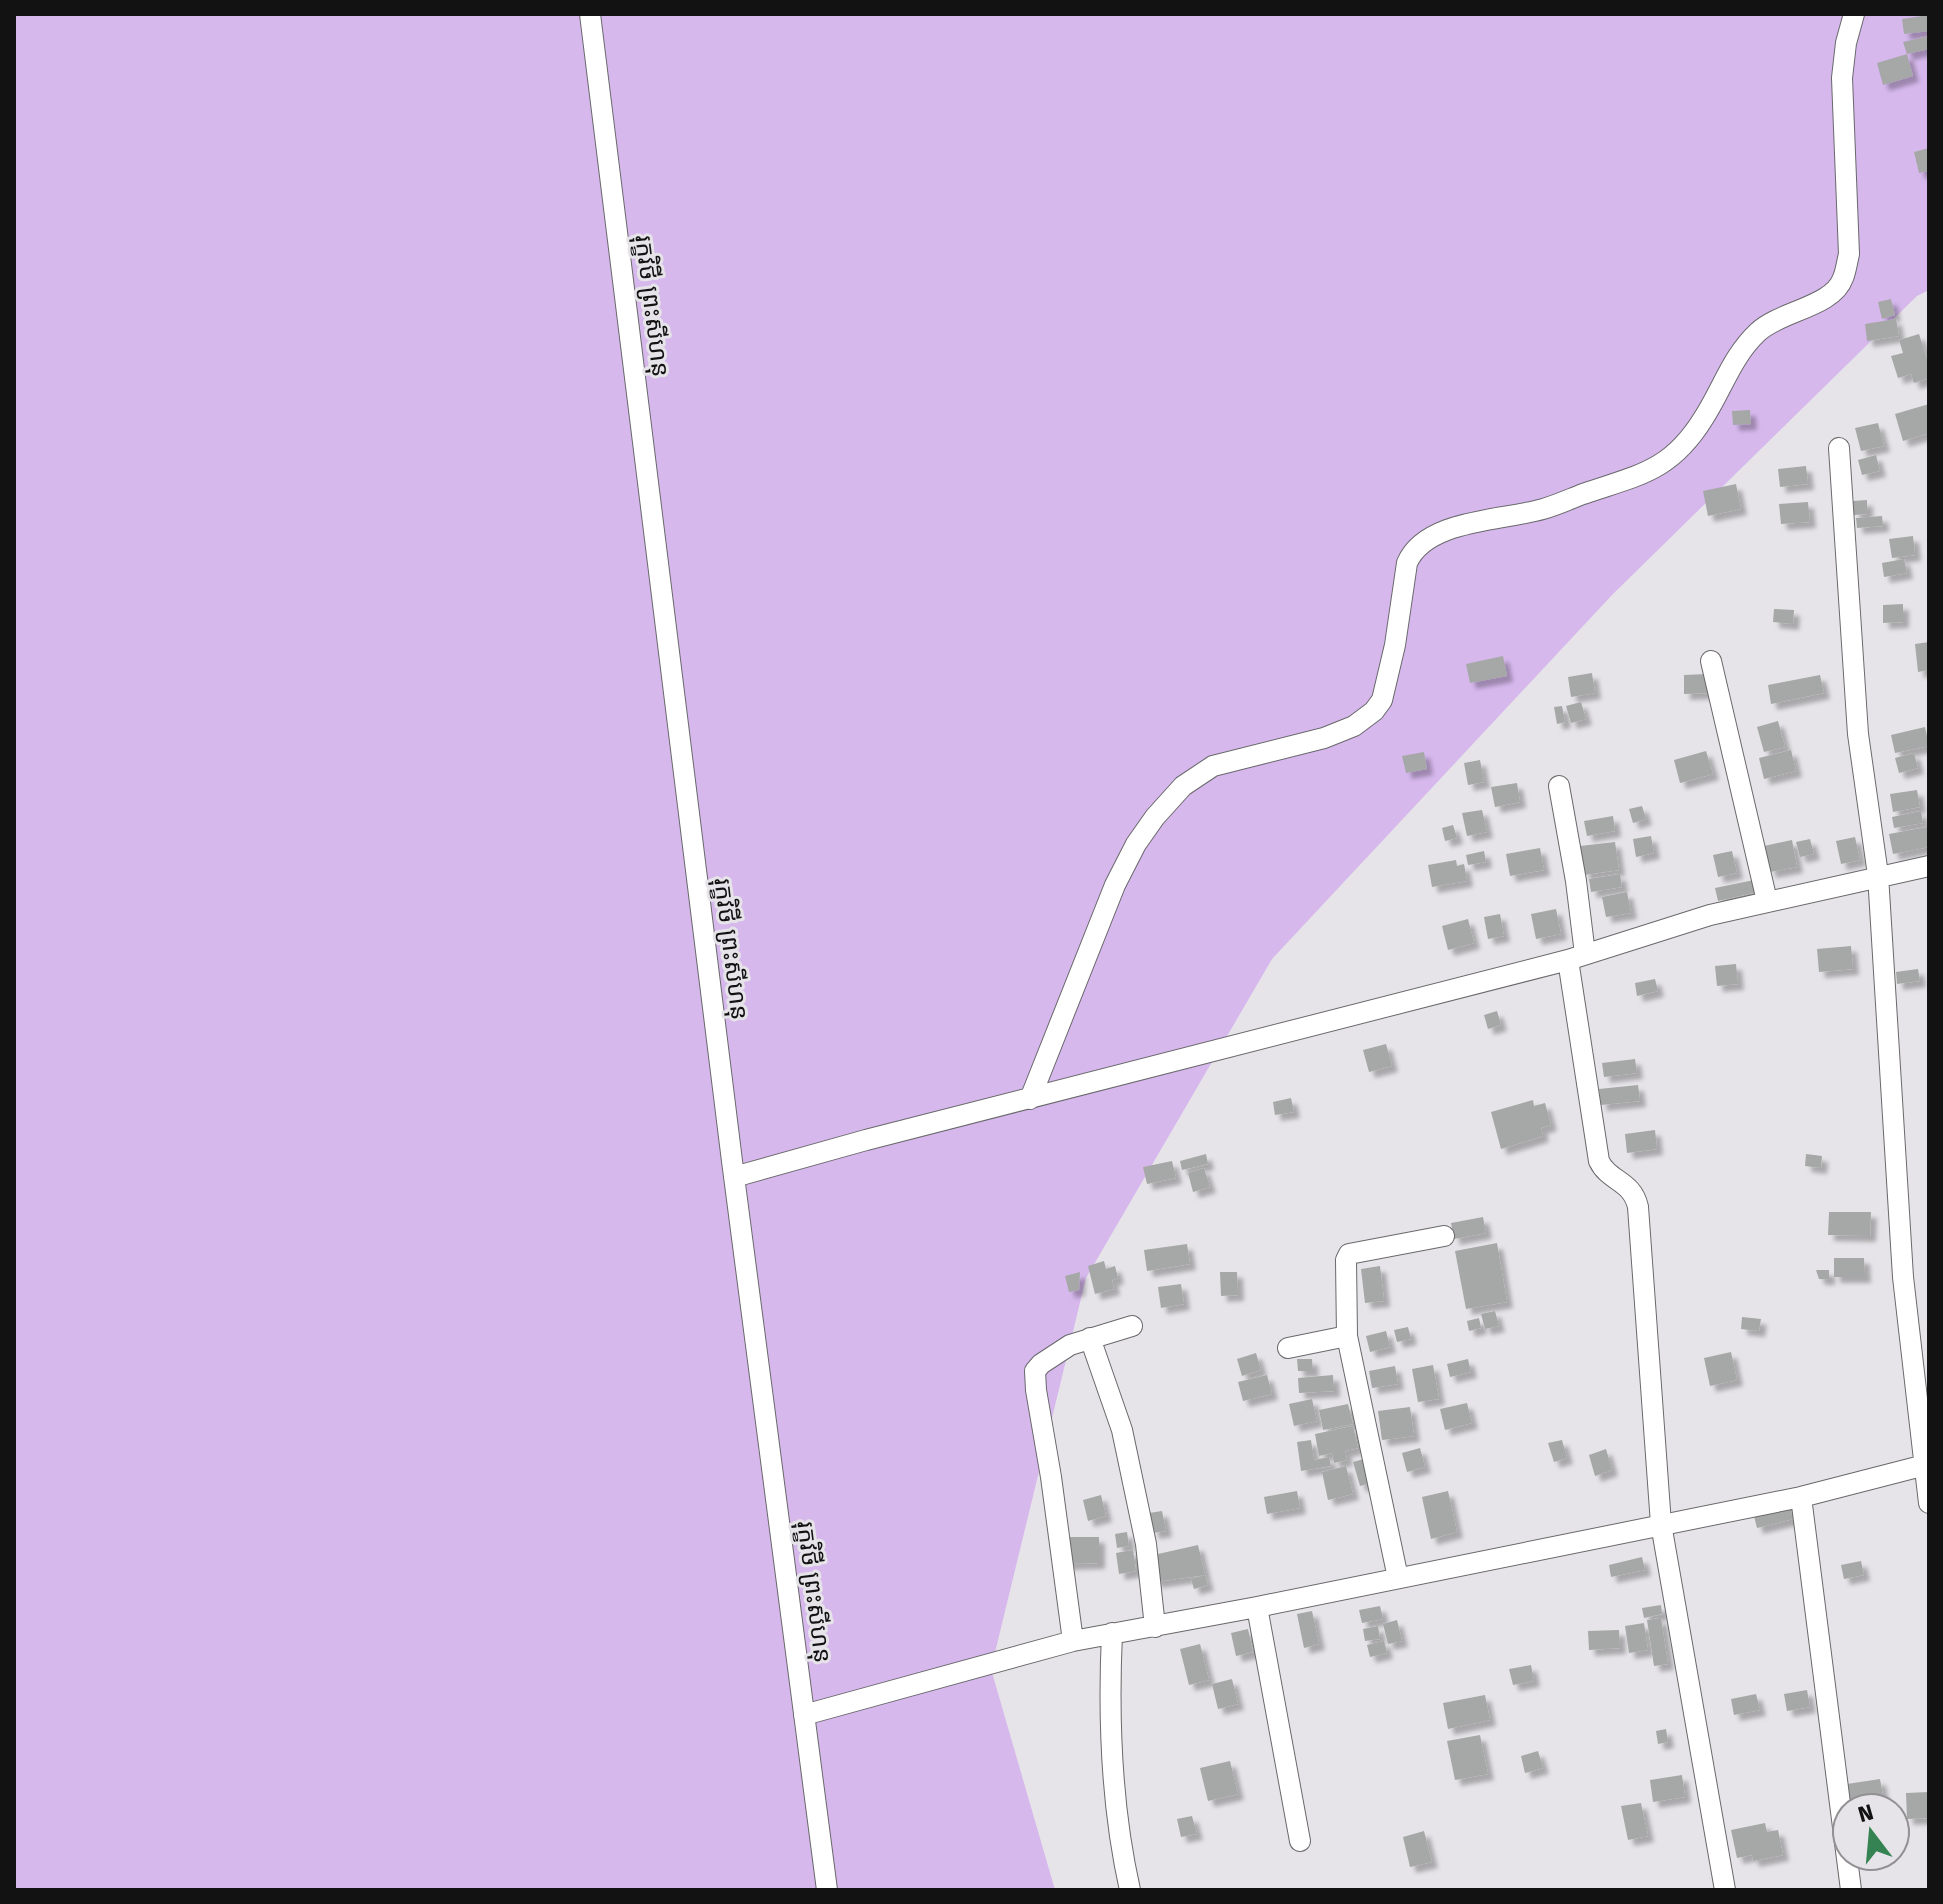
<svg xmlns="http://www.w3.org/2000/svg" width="1943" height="1904" font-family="'Fira Sans','Noto Sans Khmer',sans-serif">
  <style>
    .green { fill: #d6b8ed }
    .building { fill: #a5a8a6; filter: url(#shadow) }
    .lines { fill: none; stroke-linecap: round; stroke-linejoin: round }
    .minor-casing { stroke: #69686b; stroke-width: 22 }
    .minor { stroke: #fff; stroke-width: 20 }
    .labels { text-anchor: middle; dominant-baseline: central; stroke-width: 6; stroke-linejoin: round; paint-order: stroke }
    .street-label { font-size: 24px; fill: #131213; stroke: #e6e4e8 }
  </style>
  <defs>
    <filter id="shadow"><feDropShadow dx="6" dy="6" stdDeviation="2" flood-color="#0004"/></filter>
  </defs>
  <rect width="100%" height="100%" fill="#e6e4e8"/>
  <!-- green -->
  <path class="green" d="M14 14H1929V290L1917 296 1613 594 1272 959 1086 1278 991 1669 1055 1890H14Z"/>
  <!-- building -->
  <path class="building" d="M1929 15V31L1904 34 1902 19Z
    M1929 36V49L1907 54 1903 42Z
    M1907 54 1913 76 1883 85 1877 63Z
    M1929 148V171L1919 173 1914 152Z
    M1891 299 1895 315 1882 319 1878 302Z
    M1896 319 1899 336 1867 341 1865 324Z
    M1919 334 1929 365V378L1914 383 1911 374 1898 378 1891 356 1903 353 1899 340Z
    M1929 404V433L1903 441 1895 414Z
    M1750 410 1751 424 1733 425 1732 411Z
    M1878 423 1884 446 1861 451 1855 428Z
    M1876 455 1880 471 1862 475 1858 460Z
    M1806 466 1808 484 1780 487 1778 469Z
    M1736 484 1741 509 1708 516 1703 491Z
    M1867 500V514L1854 515 1853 501Z
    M1808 502 1810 522 1781 524 1779 504Z
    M1882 516 1883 526 1857 528 1856 518Z
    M1913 536 1915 555 1892 558 1889 539Z
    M1904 559 1907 573 1884 577 1882 563Z
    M1903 604V622L1883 623V605Z
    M1774 609 1794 610 1793 624 1773 622Z
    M1929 642V670L1918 672 1915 644Z
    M1503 656 1507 676 1470 683 1466 664Z
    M1592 673 1595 693 1571 697 1568 677Z
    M1707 674 1708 693 1684 694V675Z
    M1820 675 1824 693 1771 704 1768 685Z
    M1581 702 1586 719 1571 723 1566 706Z
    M1562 706 1565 722 1557 724 1554 707Z
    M1778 721 1785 747 1764 752 1757 727Z
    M1925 727 1929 746 1895 753 1891 735Z
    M1791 750 1796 771 1764 779 1759 758Z
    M1706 751 1713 774 1680 783 1674 760Z
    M1424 752 1427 769 1406 773 1402 756Z
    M1914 753 1918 768 1899 773 1895 758Z
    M1480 760 1484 782 1468 785 1464 763Z
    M1517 783 1520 802 1495 807 1491 787Z
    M1917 790 1920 807 1893 812 1890 794Z
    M1642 806 1646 819 1633 823 1629 809Z
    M1482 810 1487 832 1467 836 1462 813Z
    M1921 811 1923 823 1894 828 1892 817Z
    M1613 816 1615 831 1587 836 1584 821Z
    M1453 825 1457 838 1445 841 1442 828Z
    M1927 827 1929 847 1893 854 1889 834Z
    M1651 836 1654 853 1636 857 1633 839Z
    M1855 837 1860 860 1841 864 1836 841Z
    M1810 839 1814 854 1800 857 1796 842Z
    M1792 840 1797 867 1770 872 1764 846Z
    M1615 842 1619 870 1584 875 1580 846Z
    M1540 848 1544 870 1510 876 1506 854Z
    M1484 851 1486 862 1468 865 1466 855Z
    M1732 851 1737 873 1718 877 1713 855Z
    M1456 860 1457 866 1464 864 1467 881 1432 887 1428 865Z
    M1620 874 1622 887 1591 892 1589 879Z
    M1754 880 1757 892 1718 901 1715 888Z
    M1627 892 1631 913 1606 917 1602 897Z
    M1556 909 1561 934 1536 939 1531 914Z
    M1500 914 1504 936 1488 939 1484 917Z
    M1468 919 1474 943 1448 950 1442 926Z
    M1851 946 1853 969 1819 972 1817 949Z
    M1736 964 1738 984 1717 986 1715 966Z
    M1918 969 1920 981 1897 984 1896 972Z
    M1655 979 1658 991 1637 996 1635 983Z
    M1497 1011 1501 1025 1488 1029 1484 1015Z
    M1386 1044 1392 1066 1369 1072 1363 1050Z
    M1635 1059 1637 1073 1604 1077 1602 1063Z
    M1638 1085 1640 1101 1601 1105 1599 1089Z
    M1291 1098 1294 1112 1275 1115 1273 1102Z
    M1533 1100 1534 1106 1545 1103 1551 1125 1541 1128 1543 1136 1501 1149 1491 1112Z
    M1655 1130 1657 1149 1627 1153 1625 1134Z
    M1206 1154 1208 1164 1182 1170 1180 1161Z
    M1806 1154 1822 1156 1821 1168 1805 1166Z
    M1172 1161 1176 1178 1147 1184 1143 1167Z
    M1204 1168 1210 1187 1193 1192 1188 1173Z
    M1829 1212H1871L1870 1236 1828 1235Z
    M1483 1217 1486 1233 1454 1239 1451 1223Z
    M1497 1243 1507 1302 1466 1309 1455 1251Z
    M1187 1244 1190 1264 1147 1271 1144 1250Z
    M1834 1258H1864L1865 1277H1834Z
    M1104 1261 1106 1269 1115 1266 1118 1278 1112 1280 1114 1289 1095 1294 1088 1266Z
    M1380 1266 1384 1301 1365 1303 1361 1269Z
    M1816 1270H1829V1279H1819Z
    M1080 1272 1079 1290 1069 1292 1065 1276Z
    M1220 1272H1237L1238 1295 1221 1296Z
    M1181 1284 1184 1304 1161 1308 1158 1287Z
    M1495 1311 1499 1326 1485 1329 1481 1314Z
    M1742 1317 1761 1319 1759 1331 1741 1329Z
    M1479 1318 1481 1328 1469 1331 1467 1321Z
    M1408 1327 1411 1339 1397 1342 1394 1330Z
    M1386 1331 1390 1347 1370 1352 1366 1336Z
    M1731 1352 1737 1380 1710 1386 1704 1358Z
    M1256 1353 1261 1370 1242 1376 1237 1359Z
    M1297 1359H1312L1313 1371H1298Z
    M1468 1359 1471 1372 1450 1377 1447 1364Z
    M1433 1365 1439 1399 1418 1402 1412 1369Z
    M1395 1366 1398 1384 1372 1388 1369 1371Z
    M1267 1375 1272 1394 1243 1401 1238 1382Z
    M1333 1375 1334 1391 1299 1393 1298 1378Z
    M1312 1399 1317 1421 1294 1426 1289 1404Z
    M1467 1403 1472 1423 1445 1430 1440 1409Z
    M1348 1404 1353 1424 1323 1430 1319 1410Z
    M1410 1407 1414 1436 1382 1440 1378 1411Z
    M1353 1426 1358 1448 1345 1451 1347 1460 1334 1463 1332 1453 1319 1456 1315 1434Z
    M1311 1440 1314 1460 1329 1457 1331 1466 1301 1471 1297 1442Z
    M1562 1440 1567 1458 1554 1462 1548 1443Z
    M1420 1448 1425 1467 1407 1472 1402 1453Z
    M1606 1449 1612 1470 1595 1476 1589 1455Z
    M1374 1456 1380 1480 1360 1486 1353 1462Z
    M1346 1466 1353 1494 1328 1500 1322 1472Z
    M1297 1491 1300 1508 1267 1514 1264 1497Z
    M1448 1491 1457 1532 1431 1539 1422 1497Z
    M1101 1495 1106 1516 1088 1521 1083 1500Z
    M1788 1499 1793 1519 1757 1528 1752 1508Z
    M1162 1511 1166 1531 1153 1533 1149 1513Z
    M1127 1532 1129 1546 1117 1548 1115 1534Z
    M1064 1537H1099V1563L1065 1564Z
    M1198 1545 1205 1575 1155 1582 1149 1556Z
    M1133 1550 1136 1571 1119 1574 1116 1553Z
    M1642 1557 1645 1570 1611 1577 1609 1565Z
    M1861 1561 1864 1575 1844 1579 1841 1565Z
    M1205 1575 1208 1585 1194 1589 1191 1579Z
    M1661 1605 1662 1614 1644 1618 1642 1608Z
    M1380 1606 1383 1619 1362 1623 1359 1610Z
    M1312 1611 1319 1644 1304 1648 1297 1614Z
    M1661 1618 1668 1664 1654 1666 1647 1620Z
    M1397 1620 1402 1641 1388 1644 1383 1624Z
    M1644 1623 1648 1650 1629 1653 1625 1626Z
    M1378 1626 1380 1639 1365 1641 1363 1629Z
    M1248 1629 1253 1652 1236 1656 1231 1633Z
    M1619 1630 1620 1648 1589 1650 1588 1631Z
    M1384 1641 1387 1653 1370 1657 1367 1645Z
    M1200 1644 1209 1680 1189 1685 1180 1649Z
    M1531 1665 1534 1681 1513 1685 1509 1669Z
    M1232 1679 1238 1704 1218 1709 1212 1684Z
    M1807 1690 1810 1707 1787 1711 1784 1694Z
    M1756 1694 1760 1710 1734 1715 1731 1699Z
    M1485 1695 1490 1720 1448 1729 1443 1703Z
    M1666 1729 1668 1742 1658 1744 1656 1731Z
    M1480 1735 1488 1774 1455 1780 1447 1741Z
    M1538 1751 1543 1768 1525 1773 1521 1756Z
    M1230 1761 1238 1794 1208 1801 1200 1768Z
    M1682 1775 1685 1797 1653 1802 1650 1780Z
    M1880 1779 1885 1808H1851L1847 1784Z
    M1929 1792V1818L1907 1819 1906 1793Z
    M1641 1803 1648 1836 1628 1840 1621 1806Z
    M1192 1816 1197 1834 1181 1837 1177 1819Z
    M1765 1823 1767 1832 1778 1830 1783 1855 1753 1861 1752 1855 1737 1858 1731 1830Z
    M1424 1831 1432 1862 1410 1867 1403 1837Z"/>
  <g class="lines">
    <!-- minor casing -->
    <g class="minor-casing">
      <path id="minor" d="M590 14 732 1161 827 1890
        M1839 448 1858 734 1878 875 1903 1277 1929 1503
        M1711 661 1767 901
        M1559 786 1576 881 1585 954
        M1568 960 1599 1161C1609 1182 1632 1180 1638 1207L1661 1524 1725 1890
        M1030 1099 1115 885 1136 844 1155 817 1183 786 1213 766 1324 738 1354 726 1374 711 1382 700 1395 645 1407 563C1426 519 1502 521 1543 509 1557 505 1570 499 1583 494 1638 475 1670 472 1703 419 1722 390 1732 356 1758 332 1780 311 1833 307 1843 278 1846 271 1847 262 1849 254L1842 78 1846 43 1854 14
        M734 1177 866 1140 1568 960 1710 915 1929 866
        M1347 1336 1346 1260 1349 1254 1444 1236
        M1090 1338 1122 1430 1146 1544 1155 1627
        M1288 1348 1347 1336 1398 1578
        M1801 1497 1851 1890
        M1257 1607 1300 1841
        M1112 1633C1108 1719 1111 1806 1130 1890
        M1073 1641 1051 1477 1036 1390 1035 1371 1041 1364 1070 1345 1132 1326
        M804 1715 1073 1641 1257 1607 1801 1497 1929 1464"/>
    </g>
    <!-- minor -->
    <use href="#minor" class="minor"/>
  </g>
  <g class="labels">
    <!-- street labels -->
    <g class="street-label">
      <text transform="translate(652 306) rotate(83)">រុក្ខវិថី ព្រះសីហនុ</text>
      <text transform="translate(731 949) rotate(83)">រុក្ខវិថី ព្រះសីហនុ</text>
      <text transform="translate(814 1592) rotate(83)">រុក្ខវិថី ព្រះសីហនុ</text>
    </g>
  </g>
  <!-- border -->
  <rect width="1943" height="1904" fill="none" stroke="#131213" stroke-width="32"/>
  <!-- north arrow -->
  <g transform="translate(1871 1832) rotate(344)"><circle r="38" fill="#e6e4e8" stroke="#929093" stroke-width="2"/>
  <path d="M0-6L14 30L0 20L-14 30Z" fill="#358353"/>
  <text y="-12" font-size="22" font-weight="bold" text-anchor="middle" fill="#131213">N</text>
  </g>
</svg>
